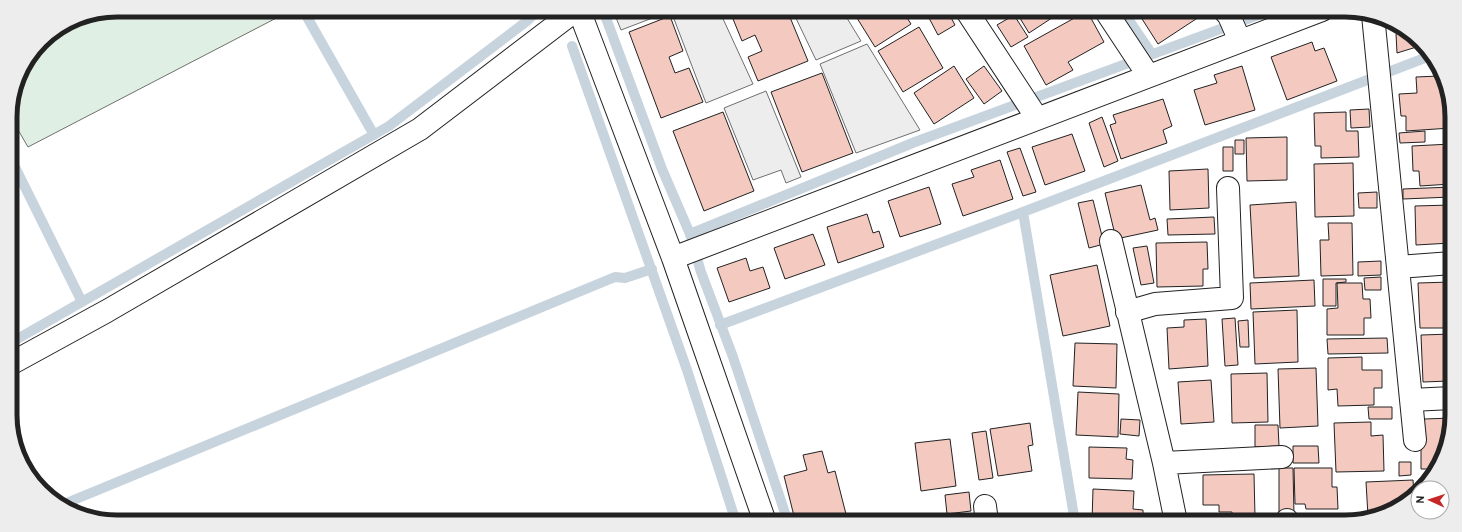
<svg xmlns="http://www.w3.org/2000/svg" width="1462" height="532" font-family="Overpass,sans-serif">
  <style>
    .green { fill: #e0efe3; stroke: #6f6f6f }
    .parking { fill: #ededed; stroke: #6f6f6f }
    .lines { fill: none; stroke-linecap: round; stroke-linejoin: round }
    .stream { stroke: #c7d3dd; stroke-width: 10 }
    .building { fill: #f3c9c0; stroke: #222 }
    .street-casing { stroke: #222; stroke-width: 24 }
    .street { stroke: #fff; stroke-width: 22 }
    .rim { fill: none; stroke: #222; stroke-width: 5 }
  </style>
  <rect width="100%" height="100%" fill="#fff"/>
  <!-- green -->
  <path class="green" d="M117 10H284L286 13 28 147 10 116V109L21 70 46 37 76 18Z"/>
  <!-- parking -->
  <path class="parking" d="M613 10H719L753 84 706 103 671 11 621 30Z
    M792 10H842L861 41 816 60Z
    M867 44 920 130 856 153 820 64Z
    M766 91 801 177 786 183 781 170 753 180 724 108Z"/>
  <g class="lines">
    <!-- stream -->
    <path class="stream" d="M303 10 374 135
      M603 10 662 169 690 234 701 272 733 357 788 522
      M1122 10 1152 54
      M572 46 687 370 736 522
      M11 159 82 302
      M1023 212 1075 522
      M690 234 915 142 1272 10
      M720 325 1023 212 1430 56
      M12 342 389 126 527 21 538 10
      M64 504 615 277 625 278 652 269"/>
  </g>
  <!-- building -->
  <path class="building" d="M740 10H787L808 61 758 81 748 57 762 51 755 35 742 41 731 14Z
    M852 10H902L911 24 875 47Z
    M943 10H947L955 25 938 35 929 18Z
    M1015 10H1064L1029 33Z
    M1139 10H1194L1199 17 1158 44 1137 11Z
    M1087 11 1104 42 1068 62 1073 70 1046 85 1024 46Z
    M1014 15 1028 37 1011 47 997 25Z
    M670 16 683 51 669 57 675 73 689 68 703 102 661 118 629 32Z
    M919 27 943 68 903 92 878 51Z
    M1401 30 1423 45 1397 53 1396 34Z
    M1312 42 1315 51 1324 48 1337 81 1287 100 1271 57Z
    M954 66 974 98 934 124 914 93Z
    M984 66 1002 91 984 104 966 79Z
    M1242 66 1255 110 1205 125 1194 90 1217 83 1214 75Z
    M822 73 853 153 802 172 771 92Z
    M1439 76 1451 102V128L1406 131V116H1401L1399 94 1417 93 1416 77Z
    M1163 99 1172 126 1163 130 1167 143 1121 159 1110 125 1116 123 1113 115Z
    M1369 109 1370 127 1351 128 1350 110Z
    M723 112 754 191 704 211 673 131Z
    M1346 112V131H1358L1359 157 1321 158V146H1315L1314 113Z
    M1102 117 1118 161 1104 167 1089 123Z
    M1425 131V142L1400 143 1399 133Z
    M1072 134 1085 171 1045 185 1032 147Z
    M1287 137V180L1247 181 1246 138Z
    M1235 140H1244V154H1235Z
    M1451 144V184L1420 186 1419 171H1413L1412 146Z
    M1223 147H1233V171H1223Z
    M1020 148 1036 192 1023 196 1007 152Z
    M1000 160 1013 199 963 216 952 184 974 177 971 170Z
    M1353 163 1354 216 1315 217 1314 164Z
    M1208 169 1209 208 1170 210 1169 171Z
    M1141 185 1150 220 1155 218 1158 230 1116 239 1105 193Z
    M929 187 941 224 900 237 888 201Z
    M1451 187V197L1403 199V189Z
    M1377 192V208H1359L1358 193Z
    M1093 200 1104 244 1089 248 1078 203Z
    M1296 202 1299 276 1254 278 1250 205Z
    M1451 205V243L1416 245 1415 206Z
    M867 214 873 233 879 231 884 247 838 263 827 227Z
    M1214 217 1215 234 1168 235 1167 219Z
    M1328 223H1352L1353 275 1321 276 1320 240H1329Z
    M813 234 825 265 785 279 774 248Z
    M1207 242 1208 269H1203V286L1157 287 1156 243Z
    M1147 246 1154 283 1141 285 1133 248Z
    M746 258 750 271 763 267 770 288 729 302 717 268Z
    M1381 261V275L1358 276V262Z
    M1097 265 1110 326 1063 336 1050 275Z
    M1381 277V290H1365L1364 278Z
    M1323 279H1346V282L1336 283V306H1323Z
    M1314 280 1315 306 1251 309 1250 283Z
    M1451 282 1452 328H1420L1418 283Z
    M1337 283H1362L1363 299H1370L1371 318H1364V335H1327V309L1338 308Z
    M1297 310 1298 362 1255 364 1253 312Z
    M1235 318 1238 365 1225 366 1222 319Z
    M1206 319 1208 366 1169 369 1167 328 1184 327V320Z
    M1248 320 1249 347H1240L1238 321Z
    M1452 334V355H1448L1449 381 1423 382 1421 335Z
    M1387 338 1388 353 1328 354 1327 339Z
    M1075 343 1117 344 1116 388 1073 386Z
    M1362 357V370H1382V388H1374V405L1338 406 1337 389 1328 390V358Z
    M1316 368 1318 426 1280 428 1278 369Z
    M1267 373 1268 422 1232 423 1231 374Z
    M1211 380 1214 422 1181 424 1178 382Z
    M1078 392 1119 394 1118 437 1076 435Z
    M1368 407H1392V419H1369Z
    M1452 418 1446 449 1432 469H1421V445H1424V419Z
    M1121 419 1140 420 1139 436 1120 434Z
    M1371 422V436L1383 435 1384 471 1336 472 1334 423Z
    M1030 423 1033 445 1028 446 1032 471 998 476 990 429Z
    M1255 425H1278L1279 446 1255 447Z
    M986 431 993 478 979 480 972 433Z
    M950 439 956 486 921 491 915 443Z
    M1293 446H1318L1319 463H1293Z
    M1089 447 1127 448 1126 459 1133 460 1132 479 1089 478Z
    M822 451 828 473 835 471 847 518 832 522H805L804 517 795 520 784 476 807 470 803 455Z
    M1399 462H1411V475L1399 476Z
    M1279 468H1293L1294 515H1279Z
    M1294 468H1332V487H1337L1338 509H1306L1305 504H1295Z
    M1254 474 1255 517 1232 518V512H1219V505H1203V475Z
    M1413 480 1414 494 1410 500 1368 516 1366 482Z
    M1093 489 1134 491 1133 509 1143 510V522H1092Z
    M969 492 971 511 947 514 945 495Z
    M970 514 971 522H920L919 520Z
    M1206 515H1229V520H1233V522H1206Z"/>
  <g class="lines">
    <!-- street casing -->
    <g class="street-casing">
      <path id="street" d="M579 10 673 258 765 522
        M966 10 1037 118
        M1105 10 1148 75
        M1224 10 1229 16 1240 41
        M1373 15 1415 440
        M1111 241 1164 463 1176 522
        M673 258 1322 10
        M1398 267 1452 263
        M1127 312 1155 304 1232 298 1228 188
        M12 363 107 311 420 129 576 10
        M1411 400 1452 398
        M1164 463 1282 457
        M985 506 987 522
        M1287 520V522"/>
    </g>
    <!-- street -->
    <use href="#street" class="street"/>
  </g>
  <!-- crop -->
  <path d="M0 0H1462V532H0ZM117 17H1345A100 100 0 0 1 1445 117V415A100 100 0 0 1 1345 515H117A100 100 0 0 1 17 415V117A100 100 0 0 1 117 17Z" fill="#ededed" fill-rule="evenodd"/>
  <path class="rim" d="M117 17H1345A100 100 0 0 1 1445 117V415A100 100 0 0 1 1345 515H117A100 100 0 0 1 17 415V117A100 100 0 0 1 117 17Z"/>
  <!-- north arrow -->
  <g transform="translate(1430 500) rotate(273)"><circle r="19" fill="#ffffff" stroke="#a7a7a7"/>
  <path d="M0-3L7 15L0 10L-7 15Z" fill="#c62828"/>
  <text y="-6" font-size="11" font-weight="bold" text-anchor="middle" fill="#222222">N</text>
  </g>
</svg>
